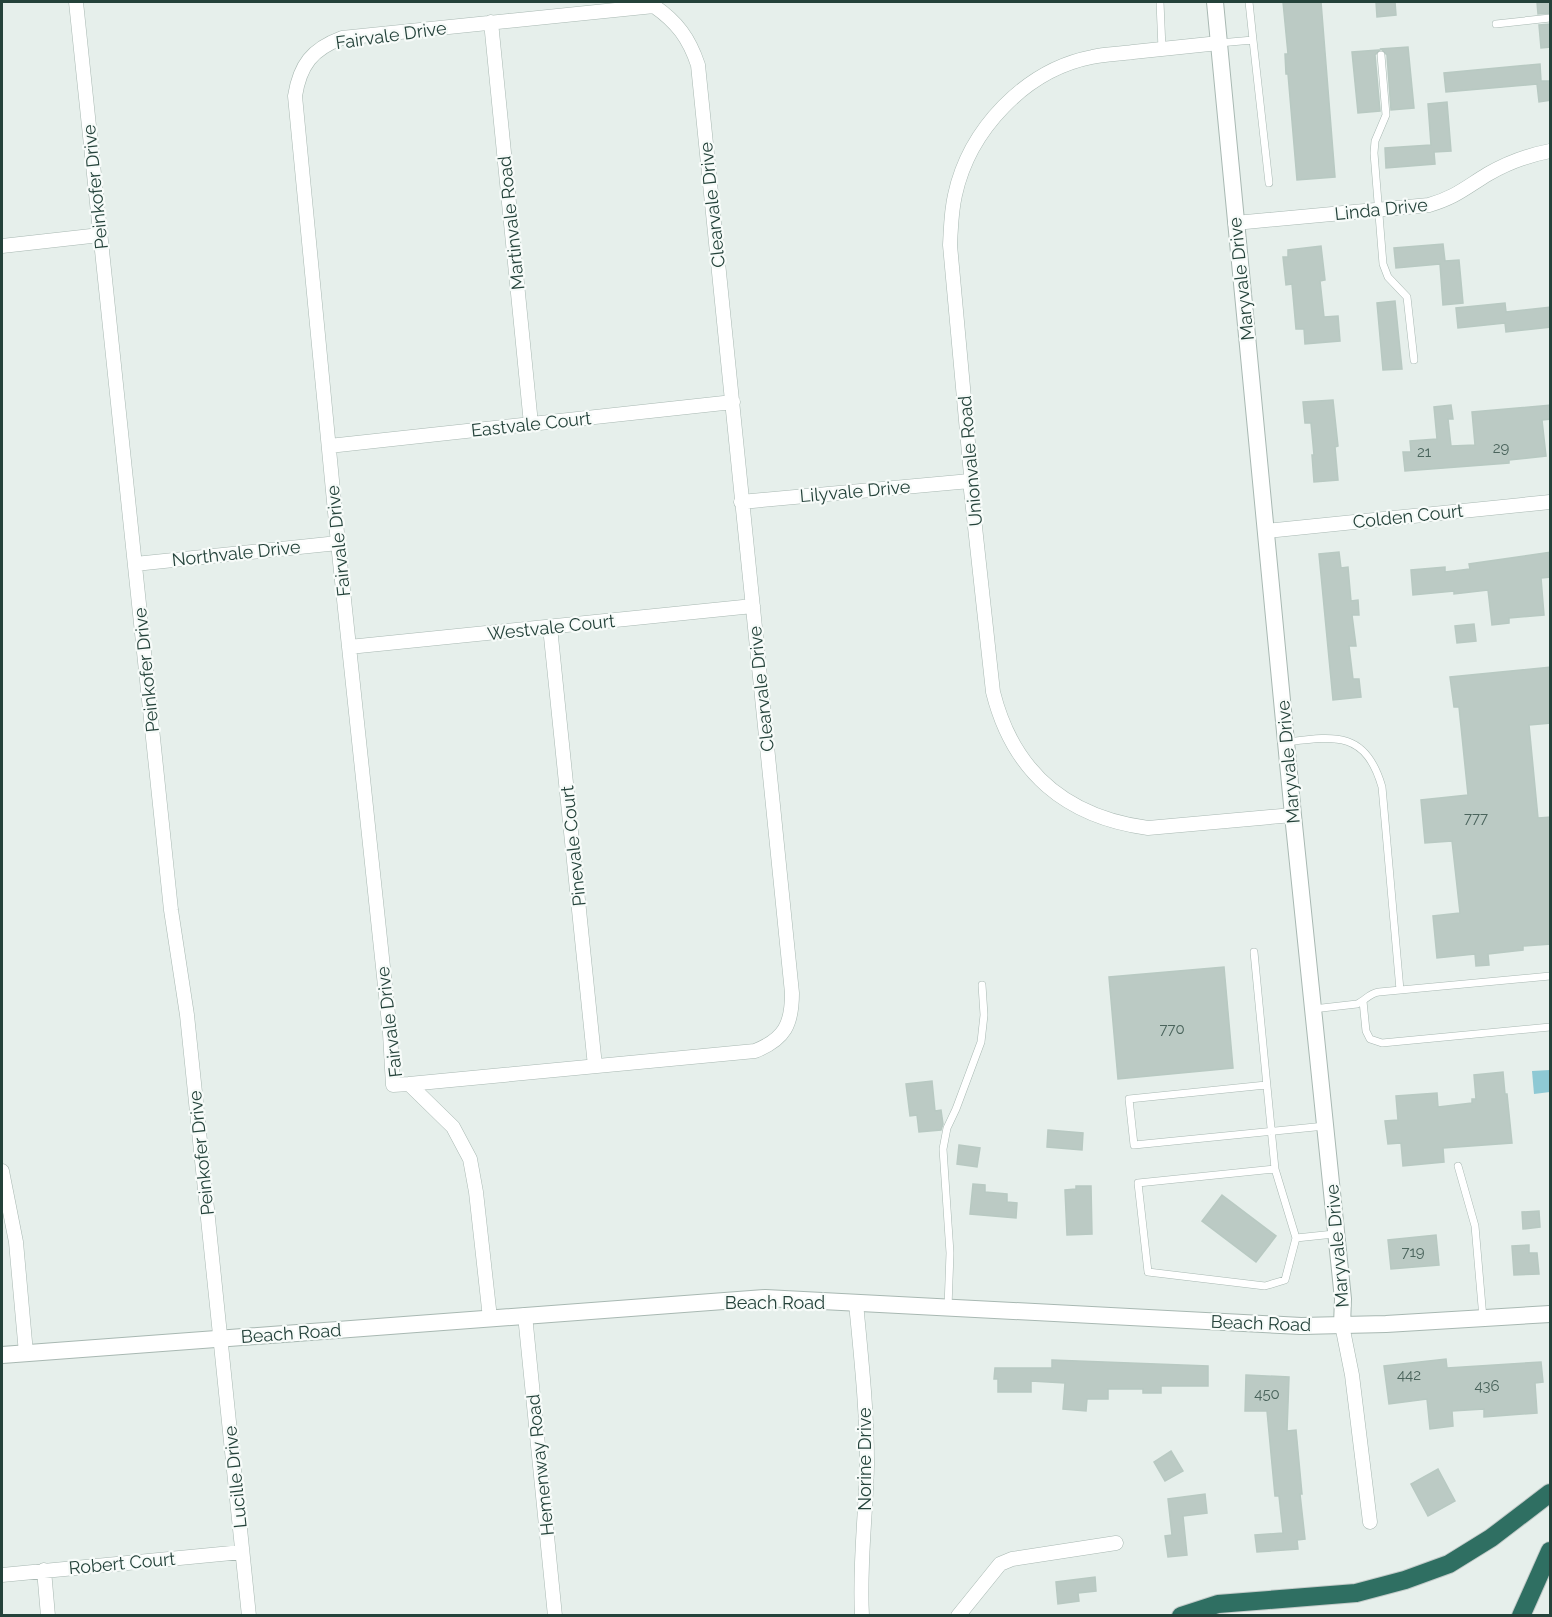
<svg xmlns="http://www.w3.org/2000/svg" width="1552" height="1617" font-family="Raleway,sans-serif">
  <style>
    .water { fill: #8ec9d4 }
    .building { fill: #bbcac4; stroke: #b8c9c2; stroke-width: 1.5 }
    .lines { fill: none; stroke-linecap: round; stroke-linejoin: round }
    .service-casing { stroke: #a8b8b2; stroke-width: 8 }
    .minor-casing { stroke: #a8b8b2; stroke-width: 15 }
    .tertiary-casing { stroke: #a8b8b2; stroke-width: 18 }
    .motorway-casing { stroke: #c2cac8; stroke-width: 20 }
    .service { stroke: #fff; stroke-width: 7 }
    .minor { stroke: #fff; stroke-width: 14 }
    .tertiary { stroke: #fff; stroke-width: 16 }
    .motorway { stroke: #2f6f62; stroke-width: 18 }
    .labels { text-anchor: middle; dominant-baseline: central; stroke-width: 4.5; stroke-linejoin: round; paint-order: stroke }
    .number-label { font-size: 15px; fill: #4a645c }
    .street-label { font-size: 18px; fill: #24423a; stroke: #f7fbf9 }
  </style>
  <rect width="100%" height="100%" fill="#e6efeb"/>
  <!-- water -->
  <path class="water" d="M1550 1070V1092L1534 1094 1532 1071Z"/>
  <!-- building -->
  <path class="building" d="M1283 2H1321L1335 177 1297 180 1288 74H1286L1285 54H1288Z
    M1376 2H1395L1396 15 1377 17Z
    M1537 2H1551V13L1538 14Z
    M1551 24V47L1541 48 1539 25Z
    M1408 47 1414 108 1391 110 1387 55 1381 49Z
    M1380 50 1375 55 1380 111 1358 113 1352 52Z
    M1540 64 1541 81H1551V100L1539 102 1537 84 1446 92 1444 73Z
    M1447 102 1451 151 1434 152 1435 164 1386 168 1385 148 1431 145 1428 104Z
    M1443 244 1445 261 1459 260 1463 303 1443 305 1440 264 1396 268 1394 248Z
    M1321 246 1325 280 1320 281 1324 317 1338 316 1340 341 1305 344 1304 329H1296L1292 284 1286 285 1283 257H1288V250Z
    M1395 301 1402 369 1383 370 1377 303Z
    M1505 303 1506 312 1551 307V327L1506 332 1505 323 1458 328 1456 308Z
    M1333 400 1338 446 1335 447 1338 480 1314 482 1312 455H1314L1311 423H1305L1303 402Z
    M1451 405 1453 419H1448L1451 446 1475 445 1472 412 1551 405V419L1542 420 1546 456 1509 460V463L1405 471 1403 452H1411L1410 441 1437 439 1434 407Z
    M1339 552 1341 568 1348 567 1351 601 1358 600 1359 615H1352L1356 646H1349L1353 679H1359L1361 697 1333 700 1319 554Z
    M1551 552V577L1541 578 1544 615 1509 618V623L1492 625 1488 590 1454 594V591L1413 595 1411 570 1445 567V572L1470 569 1469 564Z
    M1474 624 1476 641 1457 643 1455 626Z
    M1551 667V723L1529 725 1538 818 1551 817V944L1523 946V950L1488 954 1489 965 1476 966 1475 954 1437 958 1433 916 1460 913 1452 841 1425 843 1421 800 1468 795 1459 707H1454L1450 677Z
    M1224 967 1233 1068 1118 1079 1109 977Z
    M1503 1072 1505 1094H1507L1512 1143 1443 1148 1444 1162 1403 1166 1401 1143 1388 1144 1385 1121 1398 1120 1396 1096 1437 1093 1438 1107 1472 1103V1099H1476L1474 1075Z
    M932 1081 935 1111 941 1110 943 1124 941 1130 919 1132 917 1115 910 1116 906 1084Z
    M1048 1130 1083 1133 1082 1150 1047 1147Z
    M959 1145 980 1148 977 1167 957 1164Z
    M973 1184 985 1185V1192L1007 1194V1202L1017 1203 1016 1218 970 1214Z
    M1076 1186H1091L1092 1234 1067 1235 1065 1190 1076 1189Z
    M1222 1195 1276 1236 1256 1262 1202 1221Z
    M1539 1211 1540 1227 1523 1229 1522 1212Z
    M1436 1235 1439 1265 1391 1269 1388 1240Z
    M1529 1245V1253H1537L1539 1274 1514 1275 1512 1246Z
    M1446 1359 1447 1368 1541 1362 1543 1382 1535 1383 1537 1413 1484 1417V1409L1452 1411 1453 1426 1430 1429 1427 1399 1389 1404 1384 1366Z
    M1052 1360 1208 1366V1386H1161V1393H1143V1389H1108V1399H1087L1086 1411 1063 1409 1065 1383 1031 1381V1392H998V1379H994L995 1368H1052Z
    M1246 1375 1289 1377 1287 1431 1296 1430 1302 1494H1300L1305 1539 1297 1540 1298 1549 1257 1552 1255 1535 1283 1533 1279 1496H1275L1267 1411H1245Z
    M1171 1451 1183 1471 1165 1481 1154 1462Z
    M1438 1469 1455 1501 1428 1516 1411 1484Z
    M1205 1494 1207 1513 1183 1516 1187 1555 1168 1557 1165 1536 1172 1535 1168 1499Z
    M1095 1577 1096 1591 1078 1593 1079 1601 1058 1604 1056 1582Z"/>
  <g class="lines">
    <!-- service casing -->
    <g class="service-casing">
      <path id="service" d="M1160 2 1162 49
        M1496 24 1550 18
        M1253 40 1269 183
        M1219 43 1253 40 1249 2
        M1381 55 1386 115 1375 141 1374 153 1383 264 1388 277 1407 297 1414 360
        M1287 742C1335 736 1366 731 1382 787L1400 990
        M1254 952 1275 1169 1296 1238
        M1363 1001 1366 1031 1370 1039 1382 1043 1550 1027
        M1313 1009 1357 1004C1365 1001 1369 993 1379 992L1550 976
        M1266 1085 1129 1099 1134 1145 1325 1126
        M1458 1166 1475 1226 1483 1318
        M1275 1169 1138 1183 1148 1272 1265 1286 1285 1280 1296 1238 1334 1234
        M948 1307 950 1253 943 1149 947 1128 956 1109 981 1042 984 1015 982 985"/>
    </g>
    <!-- minor casing -->
    <g class="minor-casing">
      <path id="minor" d="M76 2 171 910 187 1015 249 1616
        M491 22 531 424
        M1219 43C1190 46 1161 49 1133 52 1119 54 1105 54 1092 57 1025 70 969 130 955 195 951 212 951 228 950 245L971 475 970 481 993 692C1013 772 1066 817 1148 828L1293 815
        M1235 223 1429 205C1456 197 1465 188 1488 174 1507 163 1529 155 1550 151
        M2 246 100 235
        M329 446 733 402
        M741 502 970 481
        M1266 531 1550 502
        M135 564 338 543
        M550 627 595 1066
        M349 647 753 606
        M409 1084 755 1051C785 1039 792 1024 792 993L698 65C689 38 677 22 654 6L342 38C312 49 300 65 295 96L338 543 390 1033 393 1085 409 1084 453 1127 470 1159 476 1192 490 1318
        M2 1171 16 1242 26 1353
        M856 1303C861 1356 867 1410 867 1464 866 1514 859 1565 862 1616
        M525 1315 555 1616
        M1342 1325 1352 1375 1370 1522
        M44 1570 48 1616
        M2 1575 242 1552
        M958 1616 1000 1564 1012 1559 1116 1543"/>
    </g>
    <!-- tertiary casing -->
    <g class="tertiary-casing">
      <path id="tertiary" d="M1215 2 1293 815 1343 1299 1342 1325
        M2 1355 765 1298 1301 1326 1386 1324 1550 1314"/>
    </g>
    <!-- motorway casing -->
    <g class="motorway-casing">
      <path id="motorway" d="M1181 1616 1218 1604 1356 1593 1405 1580 1449 1564 1491 1538 1550 1493
        M1521 1616 1550 1551"/>
    </g>
    <!-- service -->
    <use href="#service" class="service"/>
    <!-- minor -->
    <use href="#minor" class="minor"/>
    <!-- tertiary -->
    <use href="#tertiary" class="tertiary"/>
    <!-- motorway -->
    <use href="#motorway" class="motorway"/>
  </g>
  <g class="labels">
    <!-- number labels -->
    <g class="number-label">
      <text x="1501" y="448">29</text>
      <text x="1424" y="452">21</text>
      <text x="1476" y="818">777</text>
      <text x="1172" y="1029">770</text>
      <text x="1413" y="1252">719</text>
      <text x="1409" y="1375">442</text>
      <text x="1487" y="1386">436</text>
      <text x="1267" y="1394">450</text>
    </g>
    <!-- street labels -->
    <g class="street-label">
      <text transform="translate(391 35) rotate(-8)">Fairvale Drive</text>
      <text transform="translate(95 187) rotate(-96)">Peinkofer Drive</text>
      <text transform="translate(712 205) rotate(-96)">Clearvale Drive</text>
      <text transform="translate(1381 209) rotate(-6)">Linda Drive</text>
      <text transform="translate(511 223) rotate(-96)">Martinvale Road</text>
      <text transform="translate(1241 279) rotate(-96)">Maryvale Drive</text>
      <text transform="translate(531 424) rotate(-6)">Eastvale Court</text>
      <text transform="translate(970 461) rotate(-95)">Unionvale Road</text>
      <text transform="translate(855 491) rotate(-5)">Lilyvale Drive</text>
      <text transform="translate(1408 516) rotate(-6)">Colden Court</text>
      <text transform="translate(338 541) rotate(-96)">Fairvale Drive</text>
      <text transform="translate(236 553) rotate(-6)">Northvale Drive</text>
      <text transform="translate(551 627) rotate(-6)">Westvale Court</text>
      <text transform="translate(146 670) rotate(-96)">Peinkofer Drive</text>
      <text transform="translate(761 689) rotate(-96)">Clearvale Drive</text>
      <text transform="translate(1288 762) rotate(-95)">Maryvale Drive</text>
      <text transform="translate(573 846) rotate(-96)">Pinevale Court</text>
      <text transform="translate(389 1022) rotate(-97)">Fairvale Drive</text>
      <text transform="translate(201 1153) rotate(-96)">Peinkofer Drive</text>
      <text transform="translate(1337 1246) rotate(-95)">Maryvale Drive</text>
      <text x="775" y="1302">Beach Road</text>
      <text transform="translate(1261 1323) rotate(2)">Beach Road</text>
      <text transform="translate(291 1333) rotate(-4)">Beach Road</text>
      <text transform="translate(864 1459) rotate(-90)">Norine Drive</text>
      <text transform="translate(540 1465) rotate(-96)">Hemenway Road</text>
      <text transform="translate(235 1477) rotate(-96)">Lucille Drive</text>
      <text transform="translate(122 1563) rotate(-5)">Robert Court</text>
    </g>
  </g>
  <!-- border -->
  <rect width="1552" height="1617" fill="none" stroke="#24423a" stroke-width="6"/>
</svg>
